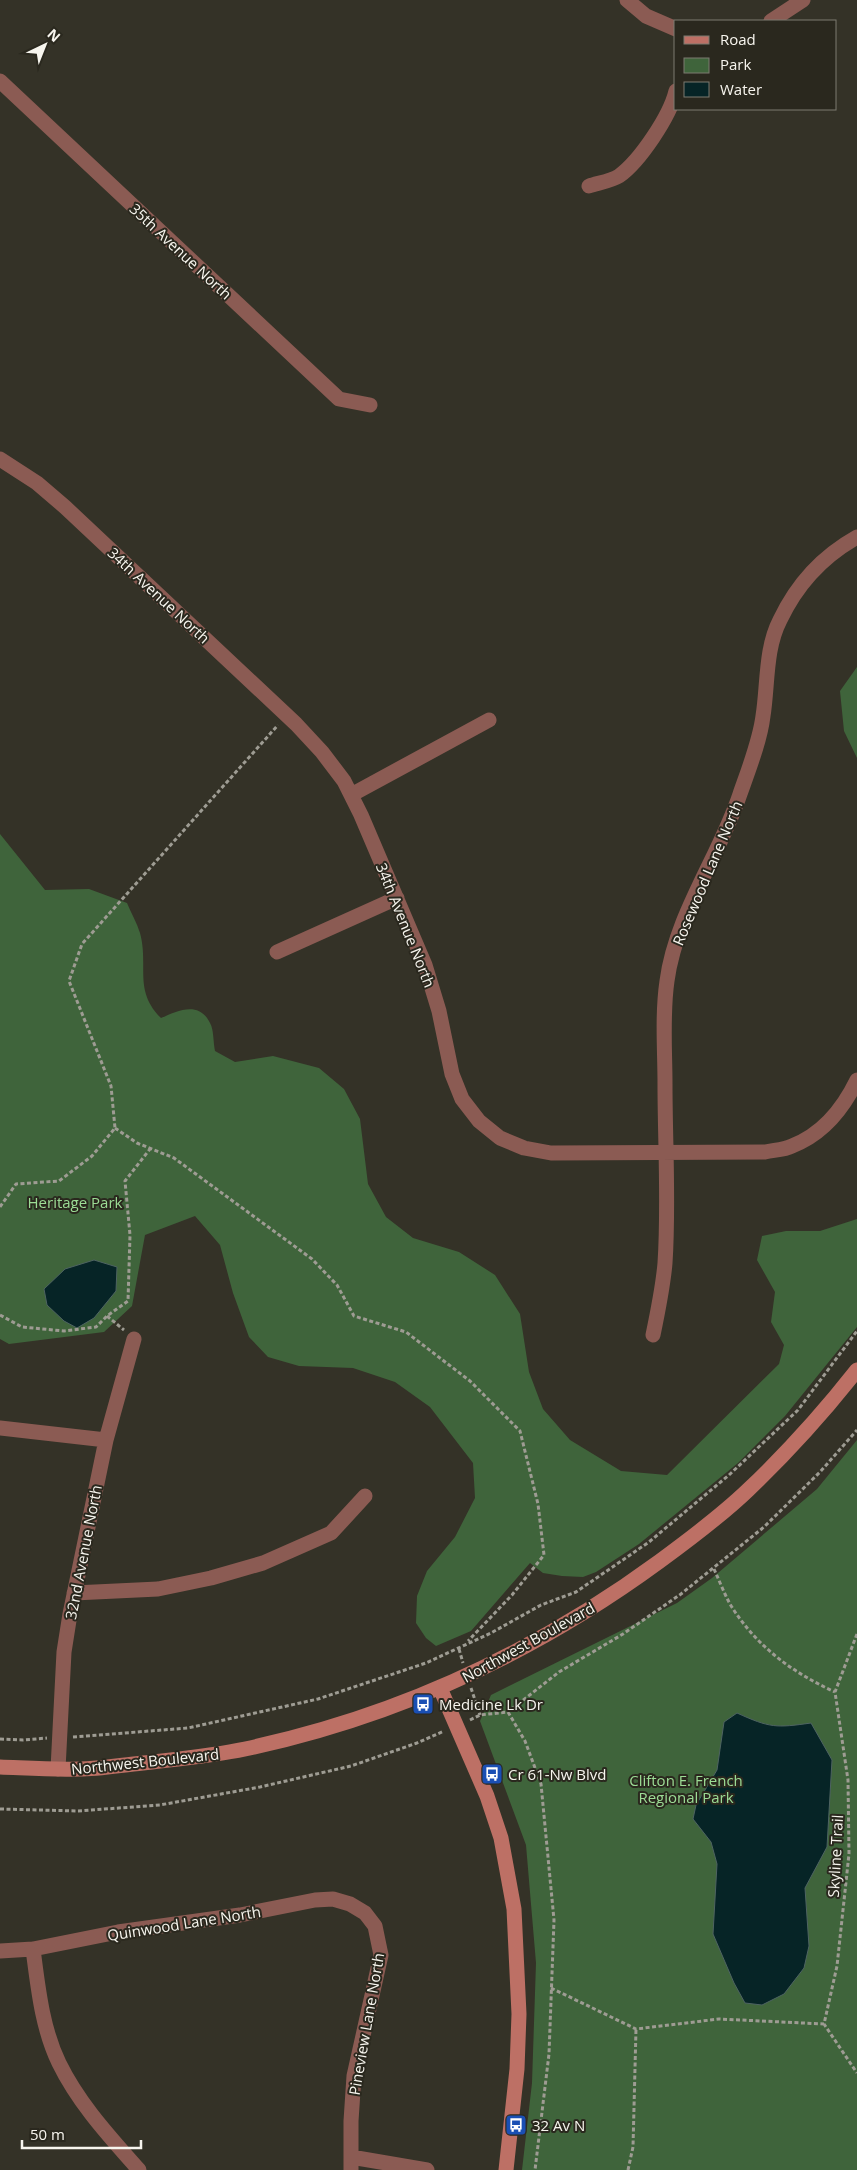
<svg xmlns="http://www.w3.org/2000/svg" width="857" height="2170" font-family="'Open Sans',sans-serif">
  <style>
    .green { fill: #3f643b }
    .water { fill: #062426; stroke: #4e6362 }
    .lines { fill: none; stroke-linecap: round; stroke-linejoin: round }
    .path { stroke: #9e9c93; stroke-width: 3; stroke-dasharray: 4 2.5; stroke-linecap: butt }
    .street { stroke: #8b5b53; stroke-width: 15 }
    .secondary { stroke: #bd7065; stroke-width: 15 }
    .labels { text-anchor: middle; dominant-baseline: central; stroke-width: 4; stroke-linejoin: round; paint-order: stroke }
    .street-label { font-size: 15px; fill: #f7f5ee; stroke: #2a281e }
    .park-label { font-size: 15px; fill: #9cdc95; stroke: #2a281e }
    .poi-label { font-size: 15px; fill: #f7f5ee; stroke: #2a281e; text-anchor: start }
  </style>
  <rect width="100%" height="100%" fill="#343227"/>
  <!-- green -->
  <path class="green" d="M857 667V758L844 731 840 691Z
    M0 834 45 890 89 889 127 903C131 913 137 923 140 933 149 966 133 990 161 1018 177 1011 199 1000 210 1023 214 1030 213 1042 215 1051L235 1062 273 1056 319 1068 344 1089 360 1119 368 1184 386 1217 413 1238 459 1252 495 1275 520 1314 529 1372 543 1409 570 1440 621 1471 667 1475 779 1364 784 1345 771 1322 775 1292 757 1260 762 1236 786 1231H820L857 1219V1327L785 1416 738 1463 639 1544 596 1572 583 1577 562 1576 543 1573 530 1563 471 1631 436 1646 426 1638 416 1623 417 1596 427 1571 455 1537 475 1498 473 1463 430 1407 395 1382 353 1368 299 1366 268 1357 249 1337 233 1293 220 1245 195 1216 145 1235 132 1306 104 1332 9 1344 0 1339Z
    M857 1440V2170H522L532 2083 536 1963 526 1845 480 1721 491 1695 677 1603 712 1578 817 1489Z"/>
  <!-- water -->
  <path class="water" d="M94 1260 117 1267 116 1291 94 1318 77 1328 64 1321 47 1305 44 1289 65 1269Z
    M737 1713C770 1728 776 1728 811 1723L832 1760 827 1847 805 1888 809 1946 804 1968 784 1994 762 2005 745 2003 734 1983 713 1934 717 1864 711 1842 693 1819 696 1805 717 1770 724 1722Z"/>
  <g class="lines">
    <!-- path -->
    <path class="path" d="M115 1128 137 1143 174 1158 312 1259 337 1285 354 1316 406 1332 470 1381 520 1431 538 1504 544 1555 512 1595 468 1641
      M0 1207 16 1184 59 1181 92 1156 115 1128 111 1086 69 981 82 944 278 725
      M0 1315 22 1327 64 1331 96 1327 107 1316 128 1301 130 1235 125 1181 150 1149
      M107 1316 124 1330
      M714 1569C719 1580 724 1593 730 1604 755 1645 791 1672 835 1692
      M857 1634 835 1692 848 1780 849 1854 837 1966 824 2024 857 2073
      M459 1649 463 1663
      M471 1688 480 1715
      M508 1712 525 1741 541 1784 554 1920 549 2054 535 2170
      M470 1720 480 1715 508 1712 559 1672 623 1634 681 1594 764 1527 820 1472 857 1430
      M73 1737 188 1728 318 1699 426 1663 491 1633 541 1605 576 1592 649 1542 729 1475 798 1410 857 1331
      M0 1739 23 1740 47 1738
      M0 1809 78 1811 160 1805 260 1787 351 1766 417 1743 444 1731
      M551 1988 636 2029 719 2019 824 2024
      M628 2170 633 2147 636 2029"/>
    <!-- street -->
    <path class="street" d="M627 0 646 16 676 29
      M771 21 803 0
      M0 81 339 399 370 405
      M589 186C598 183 611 181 619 176 640 161 670 116 676 91
      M0 459 37 483 65 507 296 724 322 752 344 781 361 815 425 965 439 1011 452 1074 462 1099 479 1121 500 1138 524 1148 551 1153 765 1152C774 1150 784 1150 792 1146 823 1134 843 1109 857 1080
      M351 795 489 720
      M277 952 397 898
      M653 1335C658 1311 663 1287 665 1263 669 1204 665 1143 665 1084 665 1050 662 1015 667 981 676 914 719 857 740 794 748 771 760 741 763 716 768 685 765 649 780 620 797 584 823 556 857 537
      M0 1428 106 1440
      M74 1593 158 1589 211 1578 263 1563 331 1533 365 1496
      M58 1769 64 1652 70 1614 106 1440 134 1339
      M33 1949C38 1987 42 2028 59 2063 79 2104 110 2137 139 2170
      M0 1951 33 1949 118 1932 240 1915 315 1900 333 1899 350 1904 365 1913 375 1926 381 1955 354 2076 351 2121V2170
      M351 2157 427 2170"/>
    <!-- secondary -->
    <path class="secondary" d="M440 1688 487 1796 501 1838 514 1909 519 2014 517 2069 506 2170
      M0 1767C26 1768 53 1770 79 1769 100 1769 121 1765 143 1763 177 1759 212 1756 245 1749 396 1717 536 1652 660 1561 690 1539 721 1516 748 1490 787 1453 824 1412 857 1370"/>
  </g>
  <!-- icons -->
  <defs>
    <g id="bus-square" transform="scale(1.125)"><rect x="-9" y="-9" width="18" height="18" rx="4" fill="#1a4fb4" stroke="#2a281e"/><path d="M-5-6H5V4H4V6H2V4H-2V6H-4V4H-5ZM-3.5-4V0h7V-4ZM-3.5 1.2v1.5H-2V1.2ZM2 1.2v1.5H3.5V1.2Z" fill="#fff"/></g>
  </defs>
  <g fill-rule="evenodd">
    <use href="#bus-square" x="423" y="1704"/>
    <use href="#bus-square" x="492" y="1774"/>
    <use href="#bus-square" x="516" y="2125"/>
  </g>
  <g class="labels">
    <!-- street labels -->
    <g class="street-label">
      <text transform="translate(181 251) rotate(43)">35th Avenue North</text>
      <text transform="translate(159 595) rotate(43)">34th Avenue North</text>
      <text transform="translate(707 873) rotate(-67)">Rosewood Lane North</text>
      <text transform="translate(406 925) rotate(68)">34th Avenue North</text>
      <text transform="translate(83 1552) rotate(-79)">32nd Avenue North</text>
      <text transform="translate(528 1642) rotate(-29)">Northwest Boulevard</text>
      <text transform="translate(145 1761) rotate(-6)">Northwest Boulevard</text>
      <text transform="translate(835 1856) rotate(-87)">Skyline Trail</text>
      <text transform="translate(184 1923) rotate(-9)">Quinwood Lane North</text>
      <text transform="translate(366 2024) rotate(-80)">Pineview Lane North</text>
    </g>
    <!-- park labels -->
    <g class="park-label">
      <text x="75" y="1202">Heritage Park</text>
      <text x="686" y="1780">Clifton E. French<tspan x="686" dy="17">Regional Park</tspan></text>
    </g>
    <!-- poi labels -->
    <g class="poi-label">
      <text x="439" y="1704">Medicine Lk Dr</text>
      <text x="508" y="1774">Cr 61-Nw Blvd</text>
      <text x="532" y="2125">32 Av N</text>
    </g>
  </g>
  <!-- legend -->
  <rect x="674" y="20" width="162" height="90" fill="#2a281e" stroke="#7c7a71"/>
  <rect x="684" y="36" width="25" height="8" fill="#bd7065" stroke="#7c7a71"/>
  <text x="720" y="45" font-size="15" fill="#f7f5ee">Road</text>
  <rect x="684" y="58" width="25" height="15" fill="#3f643b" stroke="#7c7a71"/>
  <text x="720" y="70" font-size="15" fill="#f7f5ee">Park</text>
  <rect x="684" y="82" width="25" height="15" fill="#062426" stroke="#7c7a71"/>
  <text x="720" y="95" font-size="15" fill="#f7f5ee">Water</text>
  <!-- north arrow -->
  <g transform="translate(45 45) rotate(43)" stroke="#2a281e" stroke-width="4" paint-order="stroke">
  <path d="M0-4L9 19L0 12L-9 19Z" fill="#f7f5ee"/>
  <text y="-8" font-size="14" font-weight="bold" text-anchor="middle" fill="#f7f5ee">N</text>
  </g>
  <!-- scale -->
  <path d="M22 2140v8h119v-8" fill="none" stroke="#f7f5ee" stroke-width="2.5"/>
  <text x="30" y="2140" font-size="15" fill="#f7f5ee" stroke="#2a281e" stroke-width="4" paint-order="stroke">50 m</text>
</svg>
